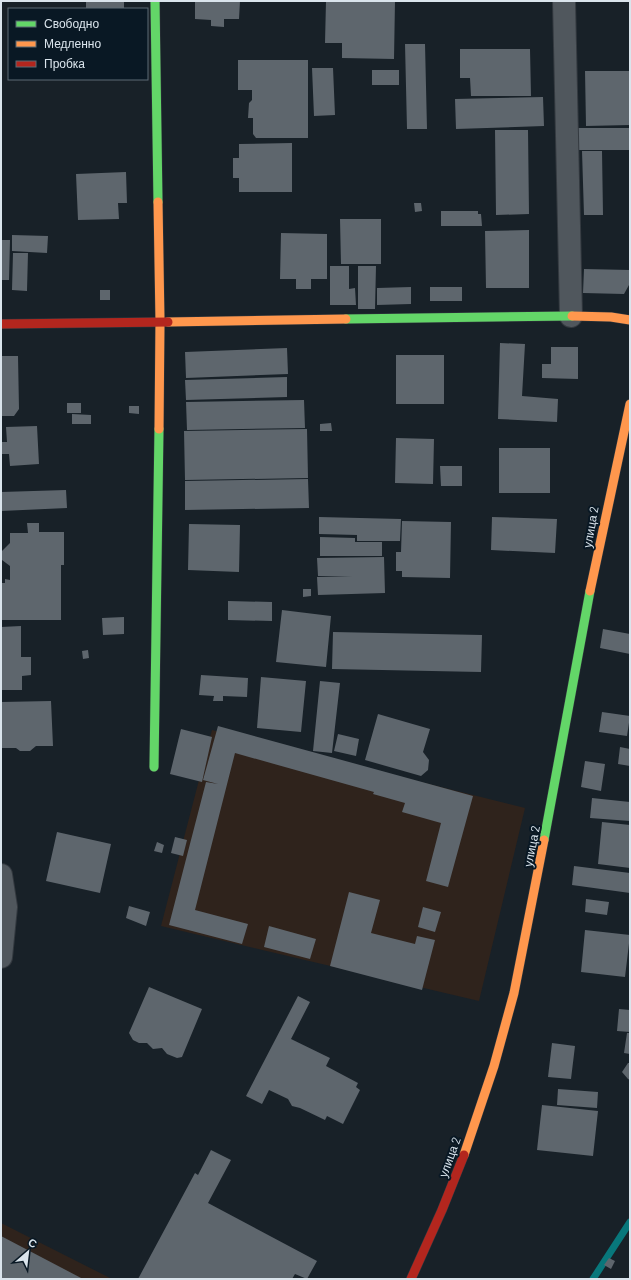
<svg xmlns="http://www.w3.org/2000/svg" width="631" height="1280" font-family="Barlow,sans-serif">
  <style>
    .industrial { fill: #2f231c }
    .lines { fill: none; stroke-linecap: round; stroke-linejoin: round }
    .stream { stroke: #08777b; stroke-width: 7 }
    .building { fill: #5e666d }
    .street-casing { stroke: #343a40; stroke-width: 24 }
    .fast-casing { stroke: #343a40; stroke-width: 10 }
    .slow-casing { stroke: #343a40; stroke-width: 10 }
    .jam-casing { stroke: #343a40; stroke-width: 10 }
    .street { stroke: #50575d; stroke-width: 22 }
    .fast { stroke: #63d668; stroke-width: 9 }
    .slow { stroke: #ff974d; stroke-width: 9 }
    .jam { stroke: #b3261e; stroke-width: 9 }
    .labels { text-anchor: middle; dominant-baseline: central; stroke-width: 4; stroke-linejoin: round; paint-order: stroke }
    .street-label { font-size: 12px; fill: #dae4ec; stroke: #091824 }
  </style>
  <rect width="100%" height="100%" fill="#182128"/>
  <!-- industrial -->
  <path class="industrial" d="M212 730 525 808 479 1001 161 926Z
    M1 1223 5 1225 112 1279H1Z"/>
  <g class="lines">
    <!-- stream -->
    <path class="stream" d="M593 1279 630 1222"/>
  </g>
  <!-- building -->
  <path class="building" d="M86 1H124V9H86Z
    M195 1H240L239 19H224V27L211 26V20L195 19Z
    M326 1H395L394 59 342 58V43H325Z
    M405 44H425L427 129H407Z
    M460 49H530L531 96H471L470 78H460Z
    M238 60H308V138H256L253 134V118H248L249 103 252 100V90H238Z
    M312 68H333L335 115 314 116Z
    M372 70H399V85H372Z
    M585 71H630V125L586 126Z
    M543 97 544 126 456 129 455 99Z
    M576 128H630V150H577Z
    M495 130H528L529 214 496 215Z
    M292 143V192H239V178H233V158H239V144Z
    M582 151H602L603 215H584Z
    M126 172 127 203H118L119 219 78 220 76 174Z
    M414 203H421L422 211 415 212Z
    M441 211H478V214H481L482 226H441Z
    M340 219H381V264H341Z
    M529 230V288H486L485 231Z
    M281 233 327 234V279H311V289H296V279H280Z
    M12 235 48 236 47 253 12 251Z
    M1 240H10L9 280H1Z
    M13 253H28L27 291 12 290Z
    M330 266H349V289L355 288 356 305H330Z
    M358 266H376L375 309H358Z
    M584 269 630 270 629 285 624 294 583 293Z
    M411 287V304L377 305V288Z
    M430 287H462V301H430Z
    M100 290H110V300H100Z
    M500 343 525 344 522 396 558 399 557 422 498 419Z
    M551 347H578V379L542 378V364H551Z
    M287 348 288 374 186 378 185 352Z
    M396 355H444V404H396Z
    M1 356H18L19 409 14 416H1Z
    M287 377V397L186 400 185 380Z
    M304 400 305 428 187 430 186 402Z
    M67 403H81V413H67Z
    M129 406H139V414L129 413Z
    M72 414 91 415V424H72Z
    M331 423 332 431H320V424Z
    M37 426 39 464 10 466 9 454H1V442H7L6 427Z
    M307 429 308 478 185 480 184 431Z
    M396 438 434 439 433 484 395 483Z
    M499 448H550V493H499Z
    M440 466H462V486H441Z
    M308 479 309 508 185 510V481Z
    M66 490 67 508 1 511V492Z
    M319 517 401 519 400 541H357V535L319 534Z
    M492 517 557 519 555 553 491 550Z
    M402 521 451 522 450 578 402 577V571H396V552H401Z
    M27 523H39V532H64V565H61V620H1V583H5V579L10 580V566L2 560V551L10 543V533H28Z
    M189 524 240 525 239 572 188 570Z
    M320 537 355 538V542H382V556H320Z
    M384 557 385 593 318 595 317 577 352 576H318L317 558Z
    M303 589H311V596L303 597Z
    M228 601 272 602V621L228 620Z
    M282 610 331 616 326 667 276 662Z
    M124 617V634L103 635 102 618Z
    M21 626V657H31V675L22 676V690H1V627Z
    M603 629 630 634V654L600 648Z
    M333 632 482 635 481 672 332 669Z
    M88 650 89 658 83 659 82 651Z
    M201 675 248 678 247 697 223 696V701H213L214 696 199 695Z
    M261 677 306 681 301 732 257 728Z
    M320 681 340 683 332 753 313 751Z
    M51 701 53 746H36L30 751H20L16 748H1V702Z
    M602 712 630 716 627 736 599 732Z
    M378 714 430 729 423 752 429 760 428 770 421 776 365 760Z
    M218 726 473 796 448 887 426 881 441 823 402 812 405 803 373 794 374 792 235 753 195 910 248 924 242 944 169 925 206 782 218 784 203 780Z
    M181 729 212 737 202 782 170 774Z
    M338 734 359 739 356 756 334 751Z
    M620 747 630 749V766L618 764Z
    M585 761 605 764 601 791 581 787Z
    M592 798 630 802V821L590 818Z
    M602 822 630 825V868L598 864Z
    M57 832 111 844 100 893 46 881Z
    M175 837 187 840 183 856 171 853Z
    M157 842 164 845 162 853 154 851Z
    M574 866 630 873V893L572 885Z
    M349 892 380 900 371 933 415 944 417 936 435 940 422 990 330 966Z
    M586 899 609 902 607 915 585 912Z
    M129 906 150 912 146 926 126 918Z
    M423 907 441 912 435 932 418 927Z
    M269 926 316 939 310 959 264 947Z
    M585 930 630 935 625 977 581 972Z
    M149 987 202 1009 182 1057 177 1058 167 1054 162 1048 153 1049 147 1043H139L133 1040 129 1033Z
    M298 996 310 1002 291 1039 330 1058 326 1066 358 1083 356 1087 360 1090 343 1124 327 1116 325 1120 300 1108 292 1106 288 1099 269 1090 262 1104 246 1096Z
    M619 1009 630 1010V1032L617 1031Z
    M627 1033H630V1054L624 1053Z
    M552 1043 575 1046 571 1079 548 1077Z
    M628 1063H630V1080L628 1079 622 1072Z
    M558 1089 598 1092 597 1108 557 1105Z
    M542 1105 598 1111 593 1156 537 1150Z
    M211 1150 231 1160 208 1203 317 1261 307 1279 295 1274 292 1279H138L195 1173 198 1175Z
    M1 1236 83 1279H1Z
    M609 1258 615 1261 611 1269 604 1265Z"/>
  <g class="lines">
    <!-- street casing -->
    <g class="street-casing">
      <path id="street" d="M564 1 571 316
        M1 875 6 907 1 957"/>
    </g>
    <!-- fast casing -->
    <g class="fast-casing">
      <path id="fast" d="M155 1 158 202
        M346 319 572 316
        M154 767 159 429
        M544 840 590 591"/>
    </g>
    <!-- slow casing -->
    <g class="slow-casing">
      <path id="slow" d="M158 202 160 321 159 429
        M572 316 611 317 630 320
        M168 322 346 319
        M590 591 630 404
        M464 1155 494 1066 514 993 544 840"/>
    </g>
    <!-- jam casing -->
    <g class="jam-casing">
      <path id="jam" d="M1 324 168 322
        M411 1279 442 1210 464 1155"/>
    </g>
    <!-- street -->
    <use href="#street" class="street"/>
    <!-- fast -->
    <use href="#fast" class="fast"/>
    <!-- slow -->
    <use href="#slow" class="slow"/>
    <!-- jam -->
    <use href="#jam" class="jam"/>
  </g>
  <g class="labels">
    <!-- street labels -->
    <g class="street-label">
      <text transform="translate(590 527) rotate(-80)">улица 2</text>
      <text transform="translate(531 846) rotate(-79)">улица 2</text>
      <text transform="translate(449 1157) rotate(-70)">улица 2</text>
    </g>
  </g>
  <!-- border -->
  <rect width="631" height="1280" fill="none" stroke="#dae4ec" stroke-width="4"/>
  <!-- legend -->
  <rect x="8" y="8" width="140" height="72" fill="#091824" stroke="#5d6a74"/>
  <rect x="16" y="21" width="20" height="6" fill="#63d668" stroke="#5d6a74"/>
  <text x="44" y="28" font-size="12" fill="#dae4ec">Свободно</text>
  <rect x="16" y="41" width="20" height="6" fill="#ff974d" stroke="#5d6a74"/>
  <text x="44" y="48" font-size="12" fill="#dae4ec">Медленно</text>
  <rect x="16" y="61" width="20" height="6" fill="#b3261e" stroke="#5d6a74"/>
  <text x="44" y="68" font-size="12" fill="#dae4ec">Пробка</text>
  <!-- north arrow -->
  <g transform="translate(28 1252) rotate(28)" stroke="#091824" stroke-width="3" paint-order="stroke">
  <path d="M0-3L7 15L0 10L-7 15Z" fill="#dae4ec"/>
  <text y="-6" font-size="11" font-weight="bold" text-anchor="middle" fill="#dae4ec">С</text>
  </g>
</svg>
